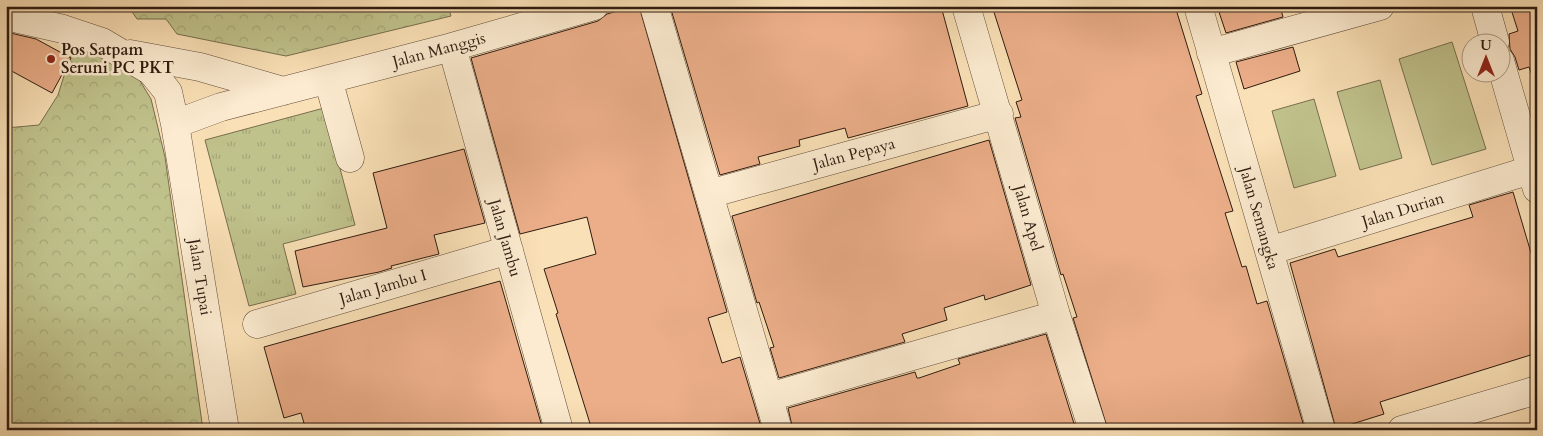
<svg xmlns="http://www.w3.org/2000/svg" width="1543" height="436" font-family="Cardo,serif">
  <style>
    .grass { fill: url(#grass-tufts); stroke: #776e4e }
    .forest { fill: url(#forest-crowns); stroke: #776e4e }
    .garden { fill: #c0c28c; stroke: #776e4e }
    .building { fill: #ebae89; stroke: #2e1b10 }
    .lines { fill: none; stroke-linecap: round; stroke-linejoin: round }
    .minor-casing { stroke: #614c3a; stroke-width: 29 }
    .minor { stroke: #fcebd0; stroke-width: 28 }
    .poi-dot { fill: #8f2418; stroke: #fcebd0; stroke-width: 2 }
    .labels { text-anchor: middle; dominant-baseline: central; stroke-width: 5; stroke-linejoin: round; paint-order: stroke }
    .poi-label { font-size: 16px; font-weight: bold; fill: #2e1b10; stroke: #fcebd0; text-anchor: start }
    .street-label { font-size: 16px; fill: #2e1b10; stroke: #fcebd0 }
  </style>
  <defs>
    <pattern id="grass-tufts" width="24" height="20" patternUnits="userSpaceOnUse" patternTransform="scale(1.25)"><rect width="24" height="20" fill="#c0c28c"/><path d="M3 7l-1-3M5 7V3M7 7l1-3M15 17l-1-3M17 17v-4M19 17l1-3" fill="none" stroke="#a5a678"/></pattern>
    <pattern id="forest-crowns" width="20" height="18" patternUnits="userSpaceOnUse" patternTransform="scale(1.25)"><rect width="20" height="18" fill="#c0c28c"/><path d="M2 6a3 3 0 1 1 6 0M12 15a3 3 0 1 1 6 0" fill="none" stroke="#a5a678"/></pattern>
  </defs>
  <rect width="100%" height="100%" fill="#fae0b6"/>
  <filter id="stains"><feTurbulence type="fractalNoise" baseFrequency=".004" numOctaves="4"/><feColorMatrix values="0 0 0 0 .2 0 0 0 0 .09 0 0 0 0 .02 0 0 0 .5 -.17"/></filter>
  <radialGradient id="worn" r=".72"><stop offset=".6" stop-color="#630" stop-opacity="0"/><stop offset="1" stop-color="#630" stop-opacity=".3"/></radialGradient>
  <!-- grass -->
  <path class="grass" d="M324 108 355 225 283 244 296 294 249 306 205 140Z"/>
  <!-- forest -->
  <path class="forest" d="M128 6H448L451 16 286 56 177 34 166 19H137Z
    M74 44 134 71 151 99 165 157 203 430H6V128L39 125 58 95Z"/>
  <!-- garden -->
  <path class="garden" d="M1452 42 1486 149 1432 165 1399 59Z
    M1380 80 1402 158 1360 170 1337 92Z
    M1314 99 1336 176 1294 188 1272 111Z"/>
  <!-- building -->
  <path class="building" d="M634 6H639L727 312 708 318 722 363 740 357 762 430H669L667 424 648 430H592L556 314 558 313 544 269 596 254 587 217 520 234 471 58 598 21 607 14Z
    M670 6H941L968 106 848 138 845 128 799 140 800 146 758 157 760 164 720 175Z
    M992 6H1175L1202 94 1196 96 1233 211 1225 213 1242 267 1246 266 1257 304 1267 301 1305 430H1108L1073 318 1077 317 1063 274 1061 275 1015 118 1021 117 1016 102 1022 100Z
    M1217 6H1280L1283 17 1226 33Z
    M1510 6H1537V74L1532 75 1529 67 1519 70 1515 57 1510 49 1509 34 1518 31Z
    M6 32 36 39 71 58 52 93 6 68Z
    M1293 47 1300 71 1244 89 1236 62Z
    M989 140 1031 285 985 300 984 295 944 308 947 320 902 334 905 342 779 378 770 348 774 347 759 302 757 303 732 216Z
    M464 149 485 223 434 235 439 254 391 266 392 268 379 272 303 287 295 251 387 228 373 173Z
    M1513 192 1537 273V353L1380 402 1384 414 1336 429 1290 263 1335 249 1338 257 1473 217 1469 205Z
    M500 281 543 430H306L301 413 284 418 264 347Z
    M1046 334 1076 430H793L788 408 915 372 917 378H919L960 364 958 359Z"/>
  <g class="lines">
    <!-- minor casing -->
    <g class="minor-casing">
      <path id="minor" d="M654 6 778 430
        M966 6 1056 315 1093 430
        M1198 6 1321 430
        M1485 6 1495 42
        M6 16 63 29 102 42 151 71 168 92 175 124 225 430
        M452 47 559 430
        M1211 53 1380 6
        M130 54 200 67 283 91
        M1500 61 1537 189
        M328 79 350 158
        M175 124 221 107 452 47 594 6
        M709 194 999 114
        M1269 251 1537 168
        M257 324 509 250
        M769 397 1056 315
        M1402 430 1537 390"/>
    </g>
    <!-- minor -->
    <use href="#minor" class="minor"/>
  </g>
  <!-- markers -->
  <circle class="poi-dot" cx="51" cy="59" r="5"/>
  <g class="labels">
    <!-- poi labels -->
    <g class="poi-label">
      <text x="61" y="50">Pos Satpam<tspan x="61" dy="18">Seruni PC PKT</tspan></text>
    </g>
    <!-- street labels -->
    <g class="street-label">
      <text transform="translate(439 50) rotate(-15)">Jalan Manggis</text>
      <text transform="translate(854 154) rotate(-15)">Jalan Pepaya</text>
      <text transform="translate(1403 210) rotate(-17)">Jalan Durian</text>
      <text transform="translate(1028 218) rotate(74)">Jalan Apel</text>
      <text transform="translate(1259 218) rotate(74)">Jalan Semangka</text>
      <text transform="translate(505 238) rotate(74)">Jalan Jambu</text>
      <text transform="translate(200 277) rotate(81)">Jalan Tupai</text>
      <text transform="translate(383 287) rotate(-16)">Jalan Jambu I</text>
    </g>
  </g>
  <!-- margin -->
  <rect width="1543" height="436" fill="none" stroke="#fae0b6" stroke-width="25"/>
  <rect x="8" y="8" width="1528" height="421" fill="none" stroke="#2e1b10" stroke-width="2.5"/>
  <rect x="12" y="12" width="1518" height="411" fill="none" stroke="#2e1b10"/>
  <!-- north arrow -->
  <g transform="translate(1486 58)"><circle r="24" fill="#fcebd0" stroke="#aa9883"/>
  <path d="M0-4L9 19L0 12L-9 19Z" fill="#8f2418"/>
  <text y="-8" font-size="14" font-weight="bold" text-anchor="middle" fill="#2e1b10">U</text>
  </g>
  <rect width="100%" height="100%" filter="url(#stains)"/>
  <rect width="100%" height="100%" fill="url(#worn)"/>
</svg>
